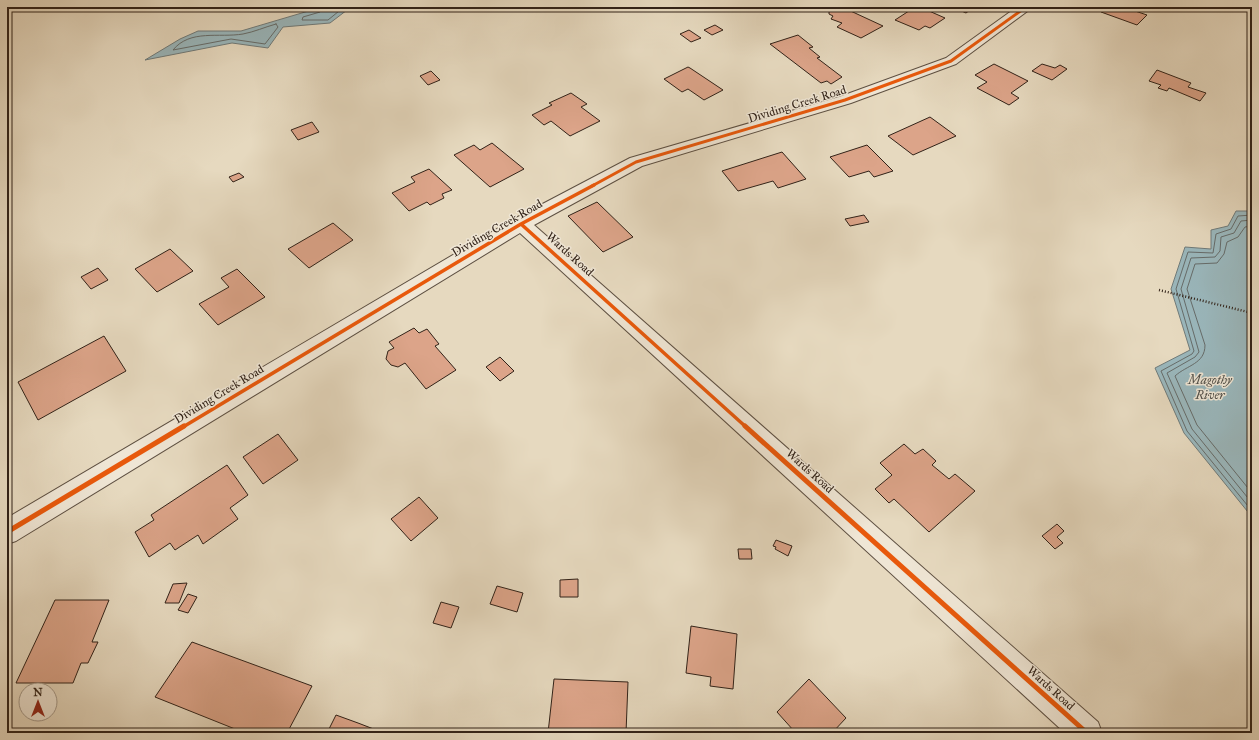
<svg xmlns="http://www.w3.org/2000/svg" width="1259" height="740" font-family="'IM FELL Great Primer',serif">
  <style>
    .water { fill: #9ab7bc; stroke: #707b7a }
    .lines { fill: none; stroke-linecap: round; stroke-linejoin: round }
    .shore { stroke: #666c6a; stroke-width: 1 }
    .building { fill: #dca489; stroke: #312218 }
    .minor-casing { stroke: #5e5042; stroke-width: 2 }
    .path { stroke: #312218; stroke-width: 2.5; stroke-dasharray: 1 2; stroke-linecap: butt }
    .minor { fill: #efe6d5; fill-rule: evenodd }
    .cycleway-far2-casing { stroke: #efe6d5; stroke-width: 5 }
    .cycleway-far1-casing { stroke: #efe6d5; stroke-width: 6 }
    .cycleway-casing { stroke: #efe6d5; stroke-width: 8 }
    .cycleway-far2 { stroke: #e8590c; stroke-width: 3 }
    .cycleway-far1 { stroke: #e8590c; stroke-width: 3.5 }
    .cycleway { stroke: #e8590c; stroke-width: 5 }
    .labels { text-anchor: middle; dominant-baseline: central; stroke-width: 3; stroke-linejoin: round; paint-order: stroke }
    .street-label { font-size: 12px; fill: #312218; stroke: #efe6d5 }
    .water-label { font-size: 13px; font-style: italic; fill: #504f49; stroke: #efe6d5 }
  </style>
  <rect width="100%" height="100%" fill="#e6d9bf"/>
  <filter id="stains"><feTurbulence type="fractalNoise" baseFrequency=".005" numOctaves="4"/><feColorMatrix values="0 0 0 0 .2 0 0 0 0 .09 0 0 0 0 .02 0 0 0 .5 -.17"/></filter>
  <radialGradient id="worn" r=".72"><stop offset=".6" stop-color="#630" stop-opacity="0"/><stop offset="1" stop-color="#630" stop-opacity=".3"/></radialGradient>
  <!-- water -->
  <path class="water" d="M322 7H351L330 23 283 27 268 48 232 43 145 60 180 39 198 31H241Z
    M1236 211H1252V517L1184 433 1155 368 1190 350 1171 289 1185 247 1211 249V230L1228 226Z"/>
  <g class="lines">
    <!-- shore -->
    <path class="shore" d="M322 7 320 12 303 17 302 20H328L344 7
      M276 24 278 27 265 44 231 39 173 50C190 29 219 38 243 34 254 32 265 27 276 24Z
      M1252 215 1238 216 1231 229 1216 234 1213 253 1188 252 1176 289 1194 351 1192 354 1161 371 1187 431 1252 511
      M1252 220 1241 221 1234 233 1221 237 1220 251 1215 257 1191 258 1181 289 1199 352 1195 357 1167 373 1192 429 1252 503
      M1252 226 1245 227 1238 237 1227 242 1224 254 1217 263 1195 264 1187 289 1205 345C1205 364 1187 365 1175 376L1197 425 1252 493"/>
  </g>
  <!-- building -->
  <path class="building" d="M837 7H842L883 26 861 38 837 27 842 23 831 19 833 16 829 14V12Z
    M915 7H920L945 18 930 28 925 26 919 30 895 20Z
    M953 7H974L966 13Z
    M1106 7H1123L1147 15 1137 25 1101 12Z
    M1222 7H1238L1235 11Z
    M715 25 723 30 712 35 704 30Z
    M689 30 701 38 691 42 680 34Z
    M798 35 813 47 809 48 820 57 817 58 842 77 831 84 827 81 821 83 770 44Z
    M994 64 1028 81 1011 93 1019 98 1009 105 977 88 987 82 975 75Z
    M1042 64 1055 68 1060 65 1067 69 1052 80 1032 71Z
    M688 67 690 68 723 90 704 100 688 89 682 92 664 79Z
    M1157 70 1191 83 1188 87 1206 93 1200 101 1169 88 1167 91 1158 88 1161 85 1149 81Z
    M431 71 440 80 428 85 420 76Z
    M571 93 587 104 581 107 600 121 570 136 551 121 544 125 532 115 552 105 549 103Z
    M930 117 956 136 913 155 888 136Z
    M312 122 319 132 298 140 291 130Z
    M492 143 524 169 490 187 454 155 474 145 480 150Z
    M867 145 893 171 874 177 869 171 849 177 830 157Z
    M782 152 806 179 778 188 773 181 738 191 722 171Z
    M429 169 452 190 442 194 444 198 430 205 427 202 409 211 392 193 415 182 411 177Z
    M239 173 244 177 233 182 229 177Z
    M597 202 633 237 603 252 568 216Z
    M864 215 869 222 850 226 845 219Z
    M333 223 353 240 309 268 288 249Z
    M170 249 193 271 157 292 135 269Z
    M98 268 108 280 91 289 81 277Z
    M237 269 265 297 218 325 199 304 229 287 221 278Z
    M414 328 419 333 427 329 439 344 435 346 456 370 426 389 405 363 398 367 391 365 386 359 388 351 394 348 389 342Z
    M104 336 126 371 38 420 18 382Z
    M500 357 514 371 500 381 486 367Z
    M278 434 298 460 263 484 243 457Z
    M904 444 915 454 923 449 936 461 932 465 949 479 955 474 975 491 929 532 894 499 889 503 875 489 892 475 880 463Z
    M227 465 248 495 230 508 238 519 203 544 198 535 175 550 170 543 149 557 135 532 154 520 151 515Z
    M419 497 438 518 411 541 391 519Z
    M1057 524 1064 531 1057 537 1063 543 1055 549 1042 536Z
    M776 540 792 546 788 556 775 549 776 547 773 546Z
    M738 549H751L752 559H739Z
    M578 579V597H560V580Z
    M187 583 179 603H165L173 584Z
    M497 586 523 593 517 612 490 604Z
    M188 594 197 597 188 613 178 610Z
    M55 600H109L92 642H98L88 663H81L73 683H16Z
    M441 602 459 607 451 628 433 623Z
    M691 626 737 634 733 689 710 686 711 677 686 673Z
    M192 642 312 686 287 733H245L155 697Z
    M554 679 628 682 626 733H548Z
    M809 679 846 718 832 733H793L794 731 777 712Z
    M336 715 358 723 384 733H327Z"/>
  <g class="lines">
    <!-- minor casing -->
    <g class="minor-casing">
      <path id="minor" d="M1017 7H1033L956 64 851 103 642 166 534 225 1098 722 1102 733H1065L520 233 16 541 7 544V518L514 219 630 158 839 97 946 58Z"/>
    </g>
    <!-- path -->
    <path class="path" d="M1159 290 1252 313"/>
    <!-- minor -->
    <use href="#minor" class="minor"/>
    <!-- cycleway-far2 casing -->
    <g class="cycleway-far2-casing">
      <path id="cycleway-far2" d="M592 186 636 162 845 100 951 61 1026 7"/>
    </g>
    <!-- cycleway-far1 casing -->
    <g class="cycleway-far1-casing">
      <path id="cycleway-far1" d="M521 224 746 427
        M183 427 521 224 594 185"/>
    </g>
    <!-- cycleway casing -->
    <g class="cycleway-casing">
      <path id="cycleway" d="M745 426 1087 733
        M7 532 184 426"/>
    </g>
    <!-- cycleway-far2 -->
    <use href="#cycleway-far2" class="cycleway-far2"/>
    <!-- cycleway-far1 -->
    <use href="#cycleway-far1" class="cycleway-far1"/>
    <!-- cycleway -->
    <use href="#cycleway" class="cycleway"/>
  </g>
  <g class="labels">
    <!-- street labels -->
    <g class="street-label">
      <text transform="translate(797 104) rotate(-17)">Dividing Creek Road</text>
      <text transform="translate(497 228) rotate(-30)">Dividing Creek Road</text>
      <text transform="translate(570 254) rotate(42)">Wards Road</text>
      <text transform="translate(219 394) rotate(-31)">Dividing Creek Road</text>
      <text transform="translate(810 471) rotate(42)">Wards Road</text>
      <text transform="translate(1051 688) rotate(42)">Wards Road</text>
    </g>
    <!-- water labels -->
    <g class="water-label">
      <text x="1210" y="380">Magothy<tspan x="1210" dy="15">River</tspan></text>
    </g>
  </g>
  <!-- margin -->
  <rect width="1259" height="740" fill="none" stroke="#e6d9bf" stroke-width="24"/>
  <rect x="8" y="8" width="1243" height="724" fill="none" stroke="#312218" stroke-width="2"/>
  <rect x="12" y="12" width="1235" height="716" fill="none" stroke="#312218"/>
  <!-- north arrow -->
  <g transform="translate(38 702)"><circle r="19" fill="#efe6d5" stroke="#a39889"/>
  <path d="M0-3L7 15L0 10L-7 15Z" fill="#8f2418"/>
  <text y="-6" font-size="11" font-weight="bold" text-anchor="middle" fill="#312218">N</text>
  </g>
  <rect width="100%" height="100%" filter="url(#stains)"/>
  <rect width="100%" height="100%" fill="url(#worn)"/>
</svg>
